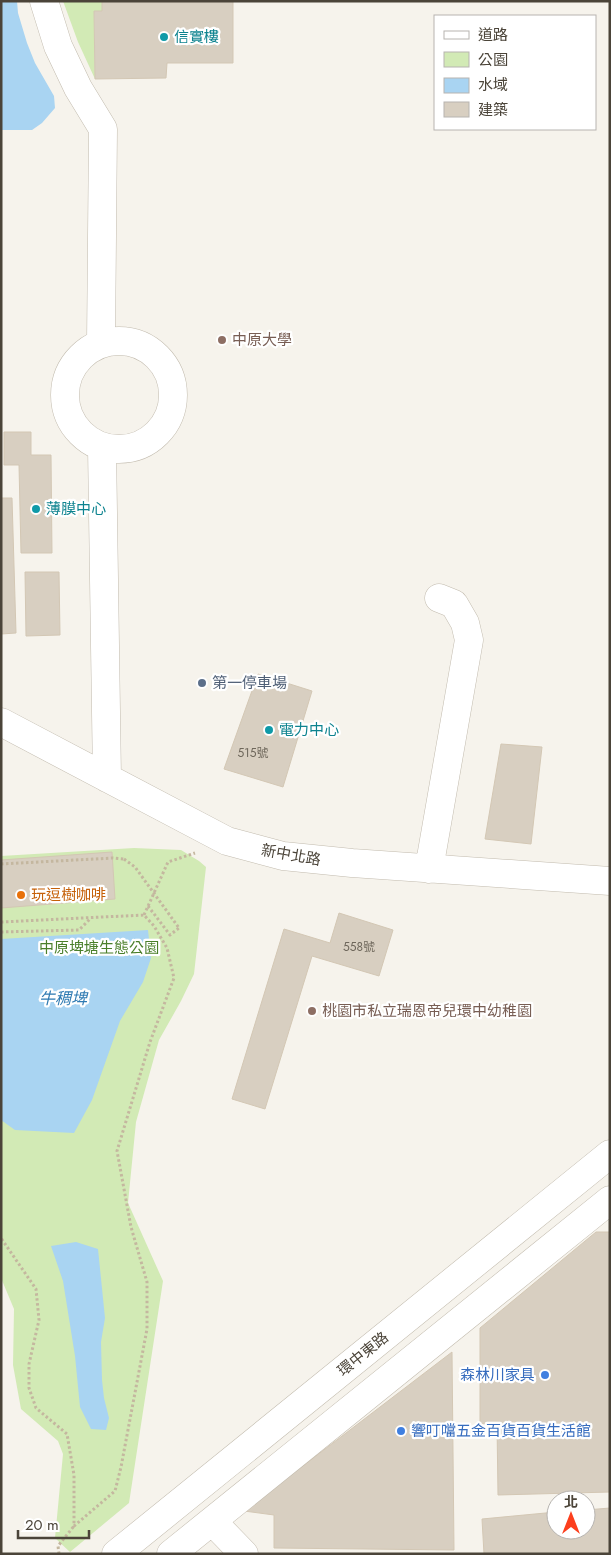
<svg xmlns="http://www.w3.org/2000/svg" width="611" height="1555" font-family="Jost,'Noto Sans TC',sans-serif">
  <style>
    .green { fill: #d2eab5 }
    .water { fill: #a9d4f2 }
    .building { fill: #d8cfc1; stroke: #d3c7b4 }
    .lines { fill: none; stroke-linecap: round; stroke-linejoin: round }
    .minor-casing { stroke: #c2bbae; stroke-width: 29 }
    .path { stroke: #c4b79f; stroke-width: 3; stroke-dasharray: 2.5 2.5; stroke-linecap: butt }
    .minor { stroke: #fff; stroke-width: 28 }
    .path-bridge { stroke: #c4b79f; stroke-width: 3; stroke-dasharray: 2.5 2.5; stroke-linecap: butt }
    .culture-dot { fill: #0f9aa8; stroke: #fff; stroke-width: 2 }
    .education-dot { fill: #8d6e63; stroke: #fff; stroke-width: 2 }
    .service-dot { fill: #5c6f8a; stroke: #fff; stroke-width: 2 }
    .food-dot { fill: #e8710a; stroke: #fff; stroke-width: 2 }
    .shop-dot { fill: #3f7fe0; stroke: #fff; stroke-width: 2 }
    .labels { text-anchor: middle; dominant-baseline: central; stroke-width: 4.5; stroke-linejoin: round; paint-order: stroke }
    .number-label { font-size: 12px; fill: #6e675b }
    .culture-label { font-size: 15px; fill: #0d838f; stroke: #fff; text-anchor: start }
    .education-label { font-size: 15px; fill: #785e54; stroke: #fff; text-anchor: start }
    .service-label { font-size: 15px; fill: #4e5e75; stroke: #fff; text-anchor: start }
    .street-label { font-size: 15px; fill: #4b4439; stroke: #fff }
    .food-label { font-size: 15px; fill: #c56008; stroke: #fff; text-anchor: start }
    .park-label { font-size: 15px; fill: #4a7f2a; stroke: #fff }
    .shop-label { font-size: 15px; fill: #366cbe; stroke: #fff; text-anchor: end }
    .water-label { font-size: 16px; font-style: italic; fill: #2e7ab2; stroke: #fff }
  </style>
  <rect width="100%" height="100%" fill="#f6f3ec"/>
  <!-- green -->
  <path class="green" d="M63 1H102V11L94 12 95 79 78 42Z
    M134 848 181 850 199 861 206 867 194 974 181 1001 159 1040 136 1122 128 1203 163 1281 129 1503 70 1552 55 1538 63 1454 58 1441 21 1409 13 1365 14 1309 1 1278V856Z"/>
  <!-- water -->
  <path class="water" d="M1 1H17L18 13 27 43 35 63 54 96 55 108 42 123 32 130H1Z
    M148 930 151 958 143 982 120 1021 92 1100 74 1133 15 1130 1 1120V939Z
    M76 1242 98 1249 105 1318 101 1342 102 1380 104 1398 109 1418 106 1430 91 1429 80 1407 75 1356 63 1281 51 1246Z"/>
  <!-- building -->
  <path class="building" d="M102 1H233V63H167L166 78 95 79 94 11H102Z
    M4 432H31V455H51L52 553H21L19 465H4Z
    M1 498H12L16 633 1 634Z
    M25 572H59L60 635 26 636Z
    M258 674 312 691 283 787 224 769Z
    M501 744 542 747 531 844 485 839Z
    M112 852 115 899 1 908V860Z
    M339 913 393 930 379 976 312 956 265 1109 232 1099 284 929 330 943Z
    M596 1232H610V1492L498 1495 497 1423 480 1424V1328Z
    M452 1352 454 1550 274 1548V1515L244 1511Z
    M610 1508V1554H484L482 1519 556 1512V1530H586V1510Z"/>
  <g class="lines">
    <!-- minor casing -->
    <g class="minor-casing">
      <path id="minor" d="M44 1 58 46 78 88 103 129 101 344
        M65 395a54 54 0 1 1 108 0a54 54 0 1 1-108 0Z
        M102 447 107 778
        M1 722 227 841 283 856 352 863 610 881
        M429 869 469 640 465 623 454 604 439 598
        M212 1521 244 1554
        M116 1554 610 1154
        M171 1554 610 1200"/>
    </g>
    <!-- path -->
    <path class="path" d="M1 864 113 858 124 859
      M148 906 170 935 179 928
      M144 915 168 862 195 853
      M1 922 144 915 154 926 167 948 174 978 150 1042 117 1151 131 1227 147 1282V1329L121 1467 115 1491 74 1526V1475L67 1434 36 1408 29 1388V1364L39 1320 36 1289 1 1238
      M1 932 79 930 91 918
      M59 1554 58 1546 74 1526"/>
    <!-- minor -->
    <use href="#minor" class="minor"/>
    <!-- path-bridge -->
    <path class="path-bridge" d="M124 859 135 867 179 928"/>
  </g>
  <!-- markers -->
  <g class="culture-dot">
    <circle cx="164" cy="37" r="5"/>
    <circle cx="36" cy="509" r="5"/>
    <circle cx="269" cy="730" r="5"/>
  </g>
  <g class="education-dot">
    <circle cx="222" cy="340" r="5"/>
    <circle cx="312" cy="1011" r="5"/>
  </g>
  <circle class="service-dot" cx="202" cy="683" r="5"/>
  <circle class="food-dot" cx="21" cy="895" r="5"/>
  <g class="shop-dot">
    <circle cx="545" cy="1375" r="5"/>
    <circle cx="401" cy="1431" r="5"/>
  </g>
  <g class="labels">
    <!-- number labels -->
    <g class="number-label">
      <text x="253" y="753">515號</text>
      <text x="359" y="947">558號</text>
    </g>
    <!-- culture labels -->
    <g class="culture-label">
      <text x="174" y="37">信實樓</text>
      <text x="46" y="509">薄膜中心</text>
      <text x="279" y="730">電力中心</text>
    </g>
    <!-- education labels -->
    <g class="education-label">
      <text x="232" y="340">中原大學</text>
      <text x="322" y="1011">桃園市私立瑞恩帝兒環中幼稚園</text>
    </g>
    <!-- service labels -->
    <g class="service-label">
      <text x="212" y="683">第一停車場</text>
    </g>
    <!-- street labels -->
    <g class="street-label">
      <text transform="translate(291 855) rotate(10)">新中北路</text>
      <text transform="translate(363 1354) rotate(-39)">環中東路</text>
    </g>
    <!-- food labels -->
    <g class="food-label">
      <text x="31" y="895">玩逗樹咖啡</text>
    </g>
    <!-- park labels -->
    <g class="park-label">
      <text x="99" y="948">中原埤塘生態公園</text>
    </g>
    <!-- shop labels -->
    <g class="shop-label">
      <text x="535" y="1375">森林川家具</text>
      <text x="411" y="1431" text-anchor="start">響叮噹五金百貨百貨生活館</text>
    </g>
    <!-- water labels -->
    <g class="water-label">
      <text x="63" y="998">牛稠埤</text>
    </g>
  </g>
  <!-- border -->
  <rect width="611" height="1555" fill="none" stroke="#4b4439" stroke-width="5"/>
  <!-- legend -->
  <rect x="434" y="15" width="162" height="115" fill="#ffffff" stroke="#b7b4b0"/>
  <rect x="444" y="31" width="25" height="8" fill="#ffffff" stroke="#b7b4b0"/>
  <text x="478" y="40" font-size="15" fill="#4b4439">道路</text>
  <rect x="444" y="52" width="25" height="15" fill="#d2eab5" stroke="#b7b4b0"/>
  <text x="478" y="65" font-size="15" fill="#4b4439">公園</text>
  <rect x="444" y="78" width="25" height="15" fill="#a9d4f2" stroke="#b7b4b0"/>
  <text x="478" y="90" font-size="15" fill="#4b4439">水域</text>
  <rect x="444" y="102" width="25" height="15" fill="#d8cfc1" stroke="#b7b4b0"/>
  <text x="478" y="115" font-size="15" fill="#4b4439">建築</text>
  <!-- north arrow -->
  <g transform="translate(571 1515)"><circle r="24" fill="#ffffff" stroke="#b7b4b0"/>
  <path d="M0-4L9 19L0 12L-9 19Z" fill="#fc3f1d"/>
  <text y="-8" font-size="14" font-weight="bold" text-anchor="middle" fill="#4b4439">北</text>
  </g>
  <!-- scale -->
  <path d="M18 1530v8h71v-8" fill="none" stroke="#4b4439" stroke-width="2.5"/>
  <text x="25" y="1530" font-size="15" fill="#4b4439" stroke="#ffffff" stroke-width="4" paint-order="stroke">20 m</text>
</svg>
